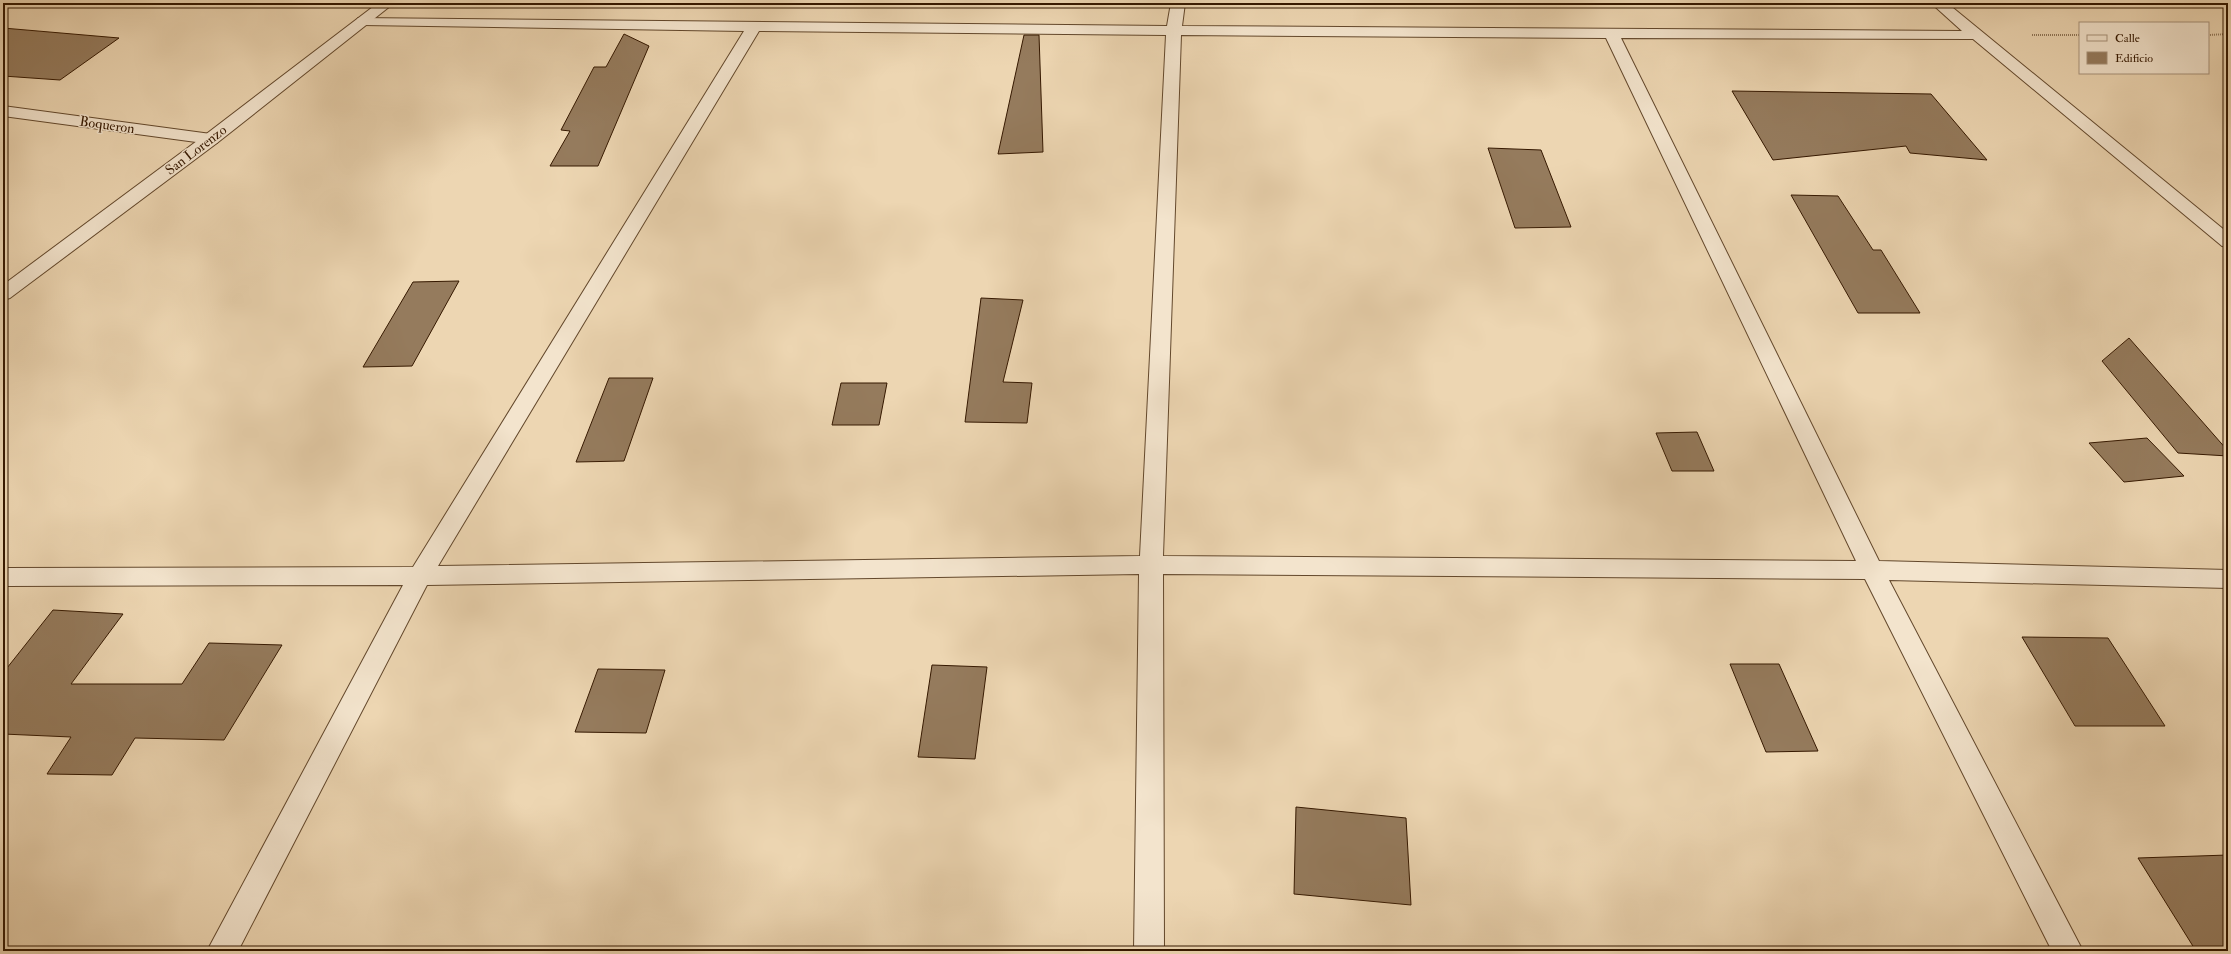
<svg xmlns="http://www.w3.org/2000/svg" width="2231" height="954" font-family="'IM FELL Double Pica',serif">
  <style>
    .building { fill: #957b5d; stroke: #351800 }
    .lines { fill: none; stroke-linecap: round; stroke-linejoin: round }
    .minor-casing { stroke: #63482c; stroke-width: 2 }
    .tertiary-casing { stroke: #63482c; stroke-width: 2 }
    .path { stroke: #351800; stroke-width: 2; stroke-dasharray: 0.5 1.5; stroke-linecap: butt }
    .minor { fill: #f3e4cd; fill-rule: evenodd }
    .tertiary { fill: #f3e4cd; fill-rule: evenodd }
    .labels { text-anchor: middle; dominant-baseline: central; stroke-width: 3; stroke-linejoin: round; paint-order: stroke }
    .far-street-label { font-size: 14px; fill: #351800; stroke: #f3e4cd }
  </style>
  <rect width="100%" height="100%" fill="#edd6b2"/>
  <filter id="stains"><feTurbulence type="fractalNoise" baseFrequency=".005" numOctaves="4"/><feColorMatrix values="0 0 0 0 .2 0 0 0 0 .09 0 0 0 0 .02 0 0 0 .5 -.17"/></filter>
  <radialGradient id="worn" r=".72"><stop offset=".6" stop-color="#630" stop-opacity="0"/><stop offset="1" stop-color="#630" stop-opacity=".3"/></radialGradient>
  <!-- building -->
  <path class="building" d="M3 28 119 38 60 80 3 76Z
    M624 34 649 46 598 166H550L570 131 561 130 594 67H606Z
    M1024 35H1039L1043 152 998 154Z
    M1732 91 1931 94 1987 160 1910 153 1906 146 1773 160Z
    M1488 148 1541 150 1571 227 1515 228Z
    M1791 195 1838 196 1873 250H1881L1920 313H1858Z
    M459 281 412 366 363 367 413 282Z
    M981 298 1023 300 1003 382 1032 383 1027 423 965 422Z
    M2129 338 2228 451V456L2178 453 2102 361Z
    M609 378H653L624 461 576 462Z
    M841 383H887L879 425H832Z
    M1697 432 1714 471H1672L1656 433Z
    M2147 438 2184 476 2124 482 2089 443Z
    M53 610 123 614 71 684H182L209 643 282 645 224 740 135 738 112 775 47 774 71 737 3 734V673Z
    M2022 637 2108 638 2165 726H2075Z
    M1730 664H1779L1818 751 1766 752Z
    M932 665 987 667 975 759 918 757Z
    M598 669 665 670 646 733 575 732Z
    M1296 807 1406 818 1411 905 1294 894Z
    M2228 855V951H2196L2138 858Z"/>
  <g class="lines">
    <!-- minor casing -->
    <g class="minor-casing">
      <path id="minor" d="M1171 3H1185L1182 26 1962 31 1931 3H1947L2228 233V247L2222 246 1973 39 1621 38 1879 561 2228 570V588L1889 580 2083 951H2052L1865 579 1163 574 1164 951H1134L1139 574 427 585 238 951H207L403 585 3 586V568L413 567 744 31 363 25 358 24 356 21 358 18 1167 26ZM759 31 1166 35 1140 556 438 566ZM1181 35 1606 38 1856 561 1163 556Z
        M3 106 211 134 217 135 219 139 217 143 211 144 3 116Z"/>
    </g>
    <!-- tertiary casing -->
    <g class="tertiary-casing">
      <path id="tertiary" d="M378 3H394L217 143 10 298 3 300V285L205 135Z"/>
    </g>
    <!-- path -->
    <path class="path" d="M2032 35H2080
      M2208 35 2228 34"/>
    <!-- minor -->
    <use href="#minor" class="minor"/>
    <!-- tertiary -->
    <use href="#tertiary" class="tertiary"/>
  </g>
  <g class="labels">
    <!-- far-street labels -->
    <g class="far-street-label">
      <text transform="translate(107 125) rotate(8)">Boqueron</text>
      <text transform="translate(196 150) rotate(-37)">San Lorenzo</text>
    </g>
  </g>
  <!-- margin -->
  <rect width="2231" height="954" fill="none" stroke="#edd6b2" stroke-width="16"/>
  <rect x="4" y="4" width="2223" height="946" fill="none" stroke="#351800" stroke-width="2"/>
  <rect x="8" y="8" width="2215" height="938" fill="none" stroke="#351800"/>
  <!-- legend -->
  <rect x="2079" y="22" width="130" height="52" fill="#f3e4cd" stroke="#a7927b"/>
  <rect x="2087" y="35" width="20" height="6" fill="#f3e4cd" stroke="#a7927b"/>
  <text x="2115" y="42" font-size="12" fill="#351800">Calle</text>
  <rect x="2087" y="52" width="20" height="12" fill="#957b5d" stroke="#a7927b"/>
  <text x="2115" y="62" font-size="12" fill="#351800">Edificio</text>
  <rect width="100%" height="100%" filter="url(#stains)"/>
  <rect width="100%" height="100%" fill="url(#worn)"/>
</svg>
